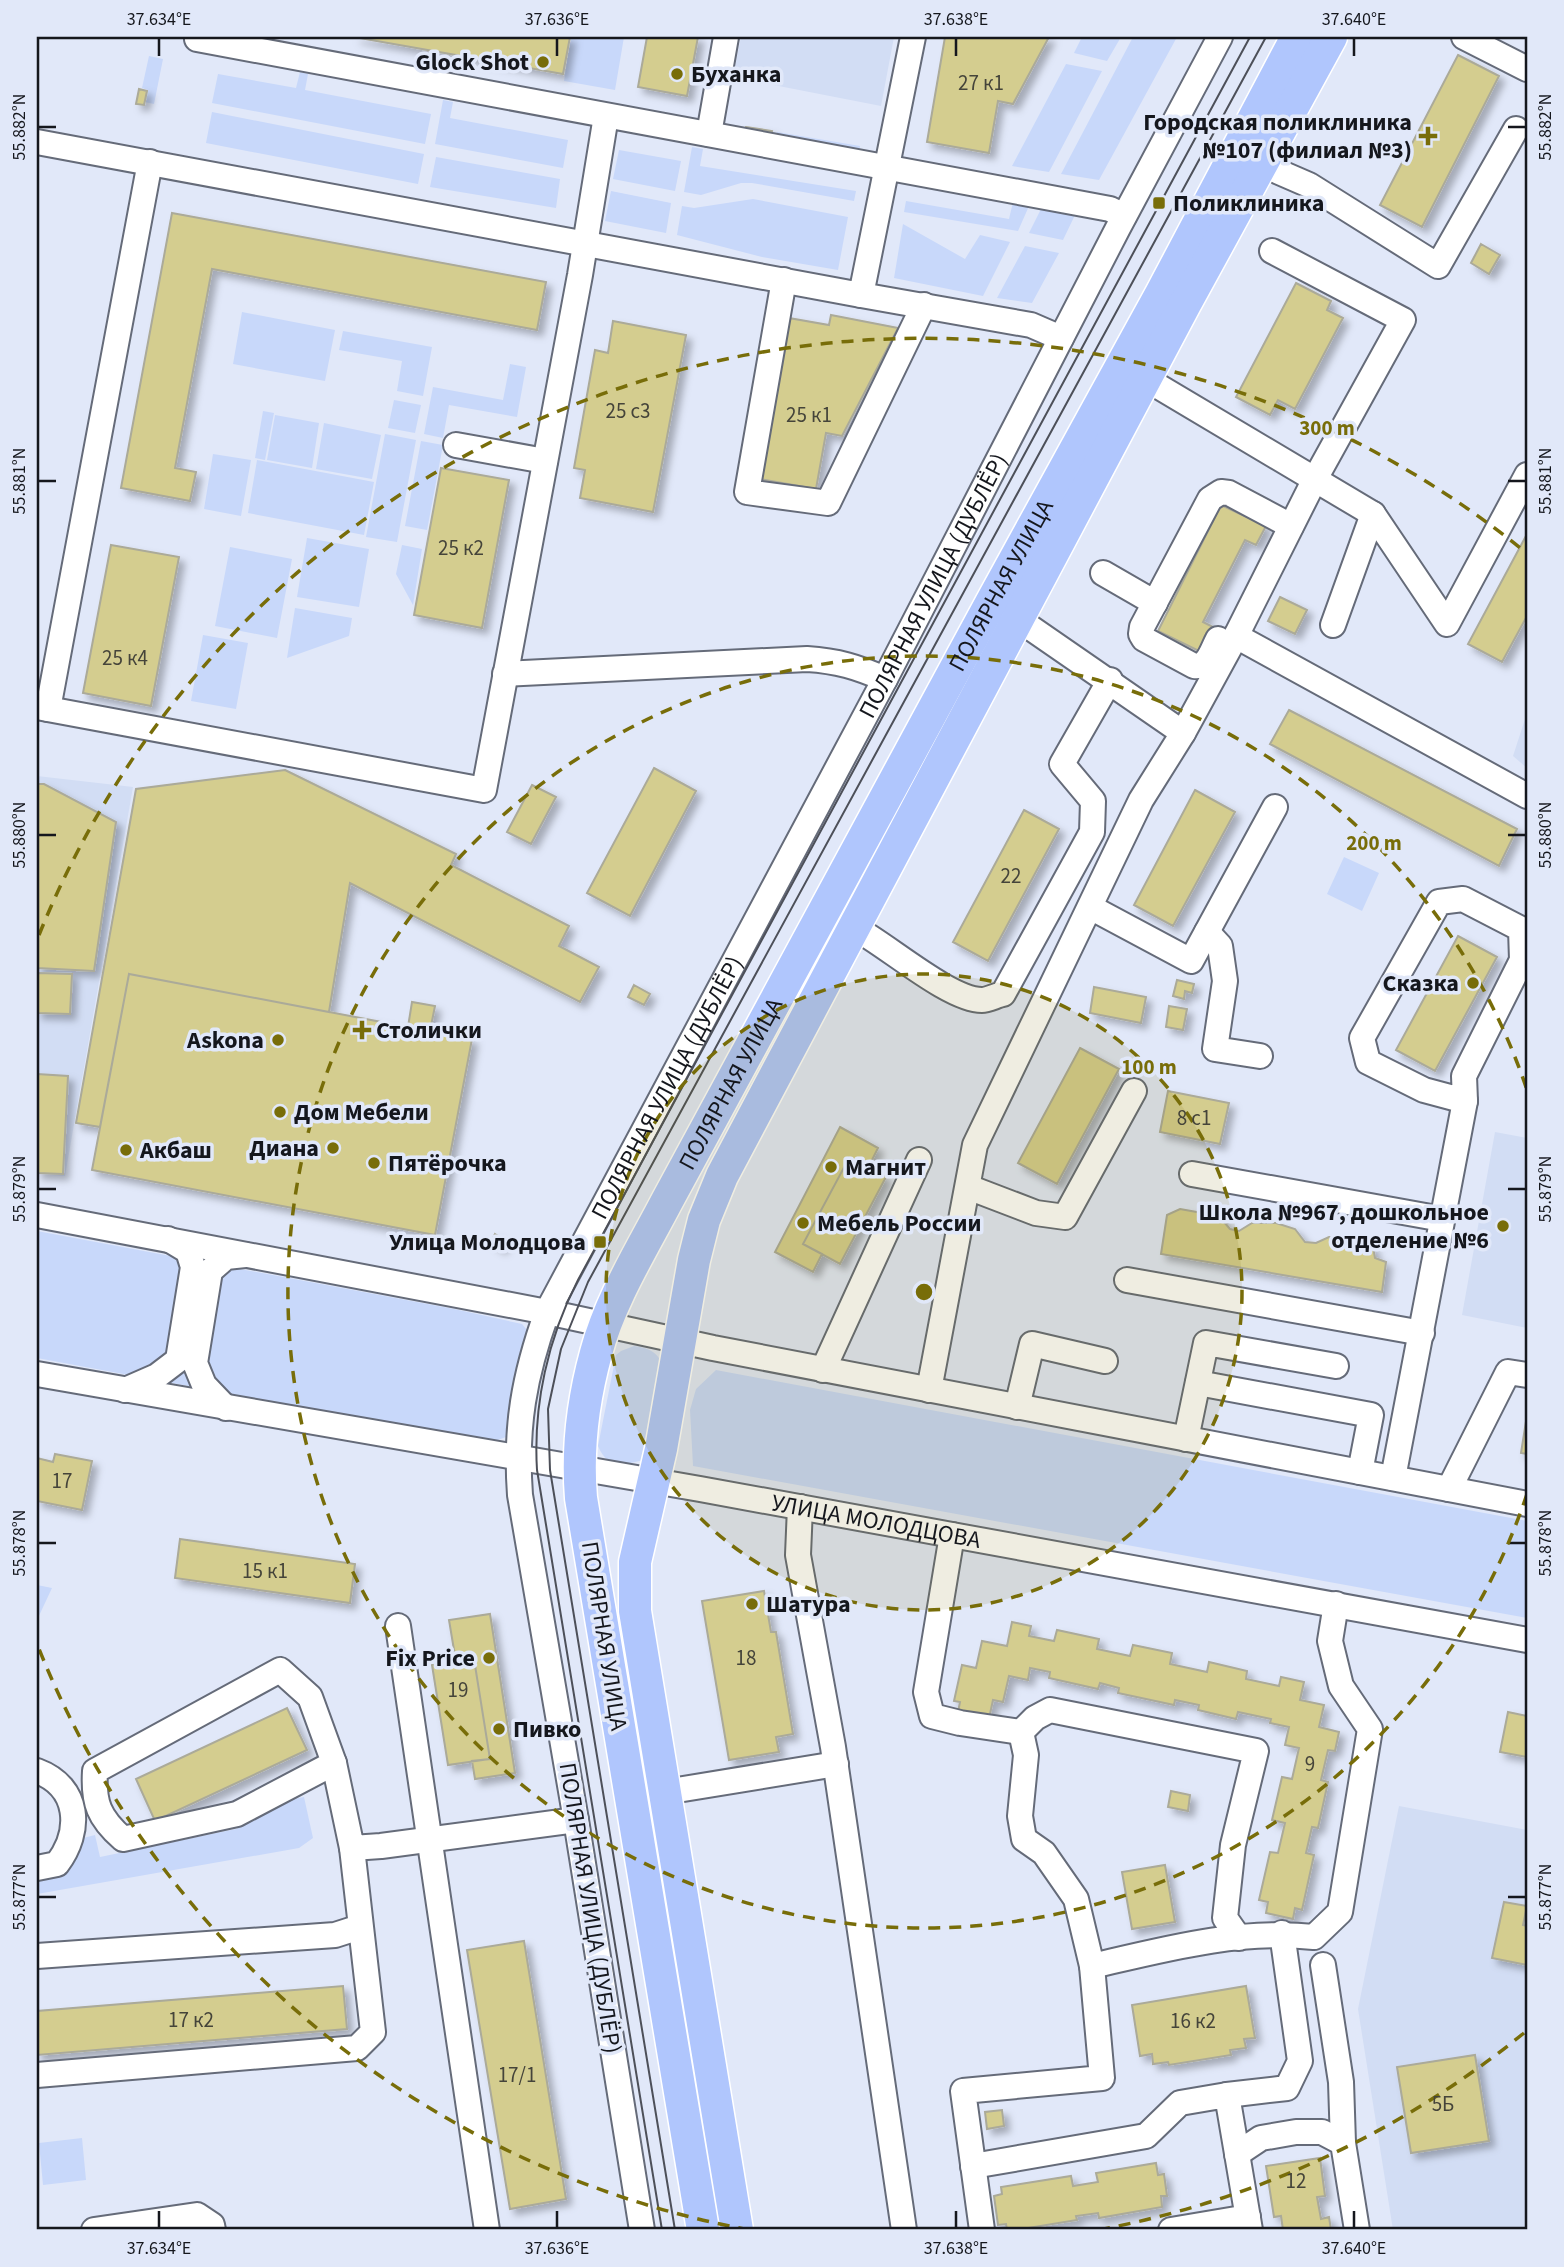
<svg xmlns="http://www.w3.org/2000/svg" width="1564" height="2267" font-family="'Source Sans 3',sans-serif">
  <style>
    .built { fill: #d2ddf4 }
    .green { fill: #c8d8fa }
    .building { fill: #d4cd8f; stroke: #abaa99; stroke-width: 2; filter: url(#shadow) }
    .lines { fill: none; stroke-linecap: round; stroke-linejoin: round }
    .minor-casing { stroke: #656b79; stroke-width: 28 }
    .major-casing { stroke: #fff; stroke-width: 35 }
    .minor { stroke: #fff; stroke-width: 24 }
    .major { stroke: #b0c6fd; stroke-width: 32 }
    .tram { stroke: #4d5059; stroke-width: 2 }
    .ticks { fill: none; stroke: #15171d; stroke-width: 2.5 }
    .ring { fill: none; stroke: #786d09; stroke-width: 3.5; stroke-dasharray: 12 9 }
    .poi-dot { fill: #786d09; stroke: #e1e8f9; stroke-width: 2.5 }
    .labels { text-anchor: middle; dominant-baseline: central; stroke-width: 7; stroke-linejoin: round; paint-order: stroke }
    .number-label { font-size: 21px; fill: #45443a }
    .poi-label { font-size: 24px; font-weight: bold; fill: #15171d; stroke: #e1e8f9; text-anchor: start }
    .street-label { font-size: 24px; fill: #15171d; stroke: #e1e8f9 }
    .centre { fill: #786d09; stroke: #e1e8f9; stroke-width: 3.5 }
    .ring-label { font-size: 21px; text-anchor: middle; font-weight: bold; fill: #786d09; stroke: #e1e8f9; stroke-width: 7; stroke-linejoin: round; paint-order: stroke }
    .neatline { fill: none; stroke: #15171d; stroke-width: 2.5 }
    .ticks-label { font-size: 18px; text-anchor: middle; fill: #15171d }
  </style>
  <defs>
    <filter id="shadow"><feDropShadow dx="5.5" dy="5.5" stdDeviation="3.5" flood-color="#0004"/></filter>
  </defs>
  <rect width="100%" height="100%" fill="#e1e8f9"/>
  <!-- built -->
  <path class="built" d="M741 37H894L881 106 733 77Z
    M1527 713V768L1513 756Z
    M37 776 133 787 65 1176 37 1174Z
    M1495 1132 1527 1138V1328L1462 1315Z
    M1399 1806 1527 1830V2230H1393L1358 2009Z"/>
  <!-- green -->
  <path class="green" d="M571 37H624L615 90 564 81Z
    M1082 37H1121L1107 61 1074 53Z
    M1133 37H1177L1099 180 1061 174Z
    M149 56 163 59 154 104 145 102 148 90 142 88Z
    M1066 64 1102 71 1049 172 1012 166Z
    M300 72 308 74 305 90 431 114 425 144 212 103 218 74 296 88Z
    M443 100 453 102 450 118 568 140 563 168 435 144Z
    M212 112 424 154 418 184 206 143Z
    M777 132 860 146 859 151 776 137Z
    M692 147 703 149 700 166 856 191 854 201 752 183H741L701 195 684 192Z
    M619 150 681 161 675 191 613 179Z
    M436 157 560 179 556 208 430 187Z
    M611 191 671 203 666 233 605 221Z
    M753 199 848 217 838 270 762 257 677 235 682 206 694 208Z
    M906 201 1009 219 1013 202 1029 206 1018 231 904 212Z
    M1041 209 1075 215 1063 240 1029 233Z
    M903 224 965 259 980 235 1010 242 983 296 894 278Z
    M1025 246 1059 253 1032 303 997 298Z
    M242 312 335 330 325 381 233 364Z
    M343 331 432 347 423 396 397 391 402 361 339 350Z
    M510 364 526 367 517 417 449 405 443 438 424 434 433 387 503 400Z
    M394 400 421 405 415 433 388 428Z
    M263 411 274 413 265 460 255 458Z
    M275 415 319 423 312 468 267 460Z
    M324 423 381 435 372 479 316 469Z
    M385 434 416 440 397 542 366 537Z
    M421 441 443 445 427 530 405 526Z
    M213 454 251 460 241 516 204 509Z
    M257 460 374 482 364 535 248 513Z
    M307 538 369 549 359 607 297 597Z
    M402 545 422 549 413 605 396 574Z
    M230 547 292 559 277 638 215 626Z
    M295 608 352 618 349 636 287 658Z
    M203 635 248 643 236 709 191 701Z
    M1344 857 1379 873 1362 911 1327 894Z
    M37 1231 454 1309 522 1324 527 1330 528 1339 506 1437 492 1442 37 1358Z
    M634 1346C649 1348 658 1352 663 1366L643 1460C622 1466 607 1468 598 1446L616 1355 621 1351Z
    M716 1370 1527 1521V1618L693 1466 690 1410 696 1389Z
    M37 1585 52 1588 37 1620Z
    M304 1797 313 1838 299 1848 37 1894V1877L79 1839 95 1835 100 1857 236 1829 293 1799Z
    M82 2138 86 2180 43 2185 39 2143Z"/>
  <!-- building -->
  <path class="building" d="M354 37H570L563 74Z
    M647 37H698L687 96 638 87Z
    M945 37H1049L1013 104 998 101 989 153 927 142Z
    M1458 55 1499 76 1422 227 1380 205Z
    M139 89 147 91 144 105 136 104Z
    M746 127 772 131 770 139 744 134Z
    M172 213 546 282 537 330 212 269 175 468 196 472 190 501 121 488Z
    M1481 244 1500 255 1489 274 1471 263Z
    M1296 283 1331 301 1327 310 1343 318 1295 409 1278 400 1270 415 1236 397Z
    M831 315 898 328 842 436 826 433 816 489 754 478 783 317 829 325Z
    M613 321 686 335 653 512 580 498 585 470 574 468 595 350 608 353Z
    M441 468 509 480 482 628 414 615Z
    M1221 505 1266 526 1256 545 1245 540 1203 622 1215 628 1203 653 1158 631Z
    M1527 534V616L1502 662 1468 644Z
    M111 545 179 557 151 706 83 693Z
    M1280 597 1307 610 1295 634 1268 621Z
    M1289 710 1517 829 1499 866 1270 744Z
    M654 768 696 791 630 916 587 893Z
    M285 770 456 854 451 865 569 926 559 946 599 967 580 1002 350 883 329 1012 129 974 100 1127 76 1123 136 789Z
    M37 784H44L116 822 94 971 37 968Z
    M532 785 556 797 531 844 507 832Z
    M1195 790 1235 812 1173 926 1134 905Z
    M1024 810 1059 829 988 961 953 942Z
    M1458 936 1497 957 1435 1071 1396 1050Z
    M37 973 72 974 70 1014 37 1013Z
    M129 974 408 1027 412 1002 435 1006 430 1031 472 1039 435 1235 92 1170Z
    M1177 980 1194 984 1192 993 1185 991 1184 999 1173 996Z
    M634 985 650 994 644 1005 628 997Z
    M1094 987 1146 997 1141 1023 1090 1013Z
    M1169 1006 1187 1009 1183 1030 1166 1027Z
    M1080 1048 1119 1069 1057 1184 1018 1163Z
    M37 1074 68 1076 63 1174 37 1173Z
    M1168 1091 1229 1103 1220 1144 1160 1132Z
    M840 1127 878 1148 868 1168 849 1158 803 1244 822 1254 813 1272 775 1252Z
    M849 1158 886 1177 840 1264 803 1244Z
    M1180 1209 1219 1216 1230 1229 1239 1231 1252 1223H1276L1295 1229 1305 1242 1316 1243 1329 1237 1350 1238 1373 1247 1375 1258 1386 1262 1382 1292 1161 1254 1167 1215Z
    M495 1234 505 1240 501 1248 491 1242Z
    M1527 1415V1454L1521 1453Z
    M55 1454 92 1461 82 1510 37 1501V1458L53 1462Z
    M180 1539 355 1564 350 1603 175 1578Z
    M764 1591 771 1632H776L793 1734 776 1737 779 1752 729 1760 702 1601Z
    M490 1614 515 1773 475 1779 472 1761 490 1759 474 1659 456 1662 449 1620Z
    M1012 1622 1031 1626 1029 1636 1054 1641 1057 1630 1099 1639 1097 1649 1130 1656 1133 1645 1172 1653 1170 1664 1207 1672 1209 1662 1247 1671 1246 1679 1279 1686 1281 1677 1304 1682 1300 1700 1324 1705 1319 1727 1339 1732 1335 1751 1328 1750 1321 1780 1328 1782 1318 1828 1312 1827 1306 1853 1314 1855 1302 1910 1295 1908 1293 1919 1266 1913 1268 1902 1259 1900 1270 1852 1278 1853 1285 1823 1272 1820 1282 1777 1292 1779 1299 1748 1285 1745 1289 1727 1270 1723 1271 1719 1238 1712 1236 1719 1198 1710 1199 1705 1175 1700 1174 1705 1118 1693 1119 1688 1100 1683 1098 1689 1049 1678 1050 1672 1030 1668 1028 1680 1009 1676 1003 1702 993 1700 988 1723 957 1717 960 1702 954 1701 962 1665 976 1668 982 1641 1007 1646Z
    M474 1659 490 1759 448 1765 432 1665Z
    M287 1708 307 1750 155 1821 136 1779Z
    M1508 1712 1527 1716V1757L1500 1752Z
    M1171 1791 1190 1795 1188 1811 1168 1807Z
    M1165 1865 1175 1922 1132 1929 1122 1872Z
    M1504 1902 1527 1906 1523 1925 1527 1926V1965L1492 1958Z
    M524 1941 566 2199 510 2209 467 1950Z
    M343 1986 347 2029 37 2055V2011Z
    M1246 1986 1255 2038 1244 2039 1246 2048 1230 2050 1231 2055 1169 2065 1168 2062 1153 2064 1152 2054 1140 2056 1132 2005Z
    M1475 2055 1489 2141 1411 2153 1397 2067Z
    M1002 2110 1004 2126 987 2129 985 2112Z
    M1320 2158 1325 2196 1317 2197 1321 2219 1329 2217 1331 2230H1283L1281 2216 1274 2217 1266 2166Z
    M1156 2163 1158 2175 1164 2174 1167 2196H1161L1162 2207 1099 2218 1098 2213 1076 2216 1077 2220 1016 2230H1007L1006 2224 998 2225 994 2196 1002 2194 1001 2187 1071 2176 1073 2186 1098 2182 1096 2173Z"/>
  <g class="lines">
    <!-- minor casing -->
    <g class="minor-casing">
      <g id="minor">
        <path d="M198 37 197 39 1110 209 1124 216"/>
        <path d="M1464 37 1527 69"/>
        <path d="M709 134 726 37"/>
        <path d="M37 142 861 295 913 37"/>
        <path d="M1263 161 1279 172 1309 185 1438 266 1516 129"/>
        <path d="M784 280 747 492 828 503 924 305"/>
        <path d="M861 295 1031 325 1061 338"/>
        <path d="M1146 379 1373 514 1447 624 1527 475"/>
        <path d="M456 445 545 461"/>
        <path d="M1103 573 1155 603"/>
        <path d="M1018 619 1183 733"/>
        <path d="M1333 625 1373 514"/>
        <path d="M1236 636 1527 796"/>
        <path d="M1218 639C1212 650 1208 668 1194 666L1144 639 1141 634 1142 627 1210 499 1221 492 1229 493 1291 526"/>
        <path d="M505 674 807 659C838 661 857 667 885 679"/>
        <path d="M37 707 484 790 580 275 606 116"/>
        <path d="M48 709 150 162"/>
        <path d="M1463 899 1521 929 1522 960 1464 1076 1465 1101 1424 1090 1368 1062 1362 1038 1439 902Z"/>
        <path d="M1090 907 1191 961 1275 807"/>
        <path d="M853 927C886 944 949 1000 982 1000 988 1000 997 995 1003 994L1092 832 1093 801 1062 764 1110 680"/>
        <path d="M1207 932 1220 946 1225 981 1215 1049 1260 1056"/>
        <path d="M1192 1174 1442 1219"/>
        <path d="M968 1187 1036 1213 1065 1217 1134 1091"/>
        <path d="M37 1215 547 1312 713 1348 1527 1504"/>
        <path d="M1127 1280 1422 1333"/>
        <path d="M823 1370 919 1160"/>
        <path id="s1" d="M37 1374 700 1489 1527 1640"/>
        <path d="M1198 1383 1371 1415 1360 1472"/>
        <path d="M125 1390 157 1376 178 1360 193 1267 188 1251 168 1239"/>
        <path d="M929 1390 975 1145 1141 800 1183 733 1236 636 1315 479 1403 320 1272 251"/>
        <path d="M1017 1407 1032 1344 1105 1361"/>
        <path d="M226 1408 204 1385 195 1363 210 1271 226 1257 245 1255"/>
        <path d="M1186 1439 1206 1343 1336 1366"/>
        <path d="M1393 1478 1465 1101"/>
        <path d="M1449 1489 1508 1372 1527 1375"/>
        <path d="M800 1507 798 1555 833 1747 904 2230"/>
        <path d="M952 1535 926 1692 932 1716 960 1723 1021 1732"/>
        <path d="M398 1626 487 2230"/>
        <path d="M280 1670 310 1697 334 1763 237 1814 123 1839C99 1818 93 1803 95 1771Z"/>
        <path d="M1021 1732 1035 1718 1050 1710 1256 1751 1233 1845 1225 1918 1239 1938"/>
        <path d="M334 1763 352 1848 381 1846 576 1820"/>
        <path d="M37 1771C80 1787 82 1831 57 1864L37 1868"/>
        <path d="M665 1792 836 1764"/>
        <path d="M37 1956 335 1935 360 1927"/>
        <path d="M1323 1965 1341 2082 1343 2143"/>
        <path d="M1092 1966C1165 1949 1239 1929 1314 1937L1340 1912 1370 1729 1341 1686 1330 1641 1336 1604"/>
        <path d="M37 2075 357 2048 373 2032 352 1848"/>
        <path d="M1227 2095 1287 2088 1300 2061 1282 1933"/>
        <path d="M1237 2154 1261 2138 1296 2132H1322L1343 2143 1357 2230"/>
        <path d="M973 2166 1146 2136 1180 2103 1227 2095 1250 2230"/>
        <path d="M94 2230 197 2215 212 2225 213 2230"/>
        <path id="s2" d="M642 2230 576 1820 520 1495C515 1427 524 1376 547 1312L885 679 1118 228 1220 37"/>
        <path d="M982 2230 963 2091 1102 2078 1092 1966 1076 1899 1044 1853 1024 1839 1020 1816 1026 1755 1021 1732"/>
        <path d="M1171 2230 1248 2217"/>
      </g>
    </g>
    <!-- major casing -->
    <g class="major-casing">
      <g id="major">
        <path id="s3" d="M703 2230 581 1498C577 1449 583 1400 596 1353 610 1300 642 1249 667 1201L991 603 1161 294 1297 37"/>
        <path d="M737 2230 635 1611V1562L661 1449 694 1260 704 1220 722 1176 1185 304 1331 37"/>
      </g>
    </g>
    <!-- minor -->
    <use href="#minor" class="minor"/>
    <!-- major -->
    <use href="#major" class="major"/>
    <!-- tram -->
    <path class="tram" d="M662 2230 537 1470C533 1405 548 1338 578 1280L1250 37
      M675 2230 550 1470 548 1409 561 1349 588 1282 1266 37"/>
  </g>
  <!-- ticks -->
  <path class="ticks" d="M159 38V56M557 38V56M956 38V56M1354 38V56M38 127H56M1508 127H1526M38 481H56M1508 481H1526M38 835H56M1508 835H1526M38 1189H56M1508 1189H1526M38 1543H56M1508 1543H1526M38 1897H56M1508 1897H1526M159 2211V2228M557 2211V2228M956 2211V2228M1354 2211V2228"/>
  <!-- distance rings -->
  <circle cx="924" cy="1292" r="318" fill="#786d09" fill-opacity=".12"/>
  <g class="ring">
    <circle cx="924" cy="1292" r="318"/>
    <path d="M1527 1494A636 636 0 1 1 1527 1090"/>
    <path d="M1524 2033A954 954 0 0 1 1098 2230M750 2230A954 954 0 0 1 39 1649M39 935A954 954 0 0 1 1524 551"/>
  </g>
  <!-- markers -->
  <g class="poi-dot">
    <circle cx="543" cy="62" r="7"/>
    <circle cx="677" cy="74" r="7"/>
    <path d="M1424.5 125.5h7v7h7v7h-7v7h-7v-7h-7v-7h7z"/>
    <rect x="1152" y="196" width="14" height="14" rx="3.5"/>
    <circle cx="1473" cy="983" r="7"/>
    <path d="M358.5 1019.5h7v7h7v7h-7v7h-7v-7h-7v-7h7z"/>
    <circle cx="278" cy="1040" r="7"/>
    <circle cx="280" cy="1112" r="7"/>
    <circle cx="333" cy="1148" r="7"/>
    <circle cx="126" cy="1150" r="7"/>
    <circle cx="374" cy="1163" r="7"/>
    <circle cx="831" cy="1167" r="7"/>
    <circle cx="803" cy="1223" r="7"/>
    <circle cx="1503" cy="1226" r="7"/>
    <rect x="593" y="1235" width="14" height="14" rx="3.5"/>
    <circle cx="752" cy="1604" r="7"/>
    <circle cx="489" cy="1658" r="7"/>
    <circle cx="499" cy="1729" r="7"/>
  </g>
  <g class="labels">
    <!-- number labels -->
    <g class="number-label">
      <text x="981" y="83">27 к1</text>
      <text x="628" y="411">25 с3</text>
      <text x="809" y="415">25 к1</text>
      <text x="461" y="548">25 к2</text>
      <text x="125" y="658">25 к4</text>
      <text x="1011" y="876">22</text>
      <text x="1194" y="1118">8 с1</text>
      <text x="62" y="1481">17</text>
      <text x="265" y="1571">15 к1</text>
      <text x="746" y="1658">18</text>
      <text x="458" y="1690">19</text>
      <text x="1310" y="1764">9</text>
      <text x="191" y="2020">17 к2</text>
      <text x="1193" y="2021">16 к2</text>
      <text x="517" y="2075">17/1</text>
      <text x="1443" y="2104">5Б</text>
      <text x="1296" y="2181">12</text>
    </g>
    <!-- poi labels -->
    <g class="poi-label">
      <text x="529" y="62" text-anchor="end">Glock Shot</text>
      <text x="691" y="74">Буханка</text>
      <text x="1412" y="122" text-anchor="end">Городская поликлиника<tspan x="1412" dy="28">№107 (филиал №3)</tspan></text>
      <text x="1173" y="203">Поликлиника</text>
      <text x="1459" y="983" text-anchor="end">Сказка</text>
      <text x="376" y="1030">Столички</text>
      <text x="264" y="1040" text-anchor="end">Askona</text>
      <text x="294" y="1112">Дом Мебели</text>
      <text x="319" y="1148" text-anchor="end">Диана</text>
      <text x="140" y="1150">Акбаш</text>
      <text x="388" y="1163">Пятёрочка</text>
      <text x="845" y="1167">Магнит</text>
      <text x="1489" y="1212" text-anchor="end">Школа №967, дошкольное<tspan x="1489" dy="28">отделение №6</tspan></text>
      <text x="817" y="1223">Мебель России</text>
      <text x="586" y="1242" text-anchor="end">Улица Молодцова</text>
      <text x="766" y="1604">Шатура</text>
      <text x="475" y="1658" text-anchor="end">Fix Price</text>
      <text x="513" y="1729">Пивко</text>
    </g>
    <!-- street labels -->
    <g class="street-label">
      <text stroke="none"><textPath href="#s3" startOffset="1757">ПОЛЯРНАЯ УЛИЦА</textPath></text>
      <text stroke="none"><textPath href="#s2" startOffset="1754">ПОЛЯРНАЯ УЛИЦА (ДУБЛЁР)</textPath></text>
      <text stroke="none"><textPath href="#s3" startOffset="1190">ПОЛЯРНАЯ УЛИЦА</textPath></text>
      <text stroke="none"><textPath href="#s2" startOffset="1186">ПОЛЯРНАЯ УЛИЦА (ДУБЛЁР)</textPath></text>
      <text stroke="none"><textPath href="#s1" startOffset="852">УЛИЦА МОЛОДЦОВА</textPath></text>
      <text transform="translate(604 1636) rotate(81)">ПОЛЯРНАЯ УЛИЦА</text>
      <text transform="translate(590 1908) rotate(81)">ПОЛЯРНАЯ УЛИЦА (ДУБЛЁР)</text>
    </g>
  </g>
  <circle cx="924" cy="1292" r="10" class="centre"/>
  <g class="ring-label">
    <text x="1327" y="435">300 m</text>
    <text x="1374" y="850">200 m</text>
    <text x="1149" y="1074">100 m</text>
  </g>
  <!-- border -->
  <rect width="1564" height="2267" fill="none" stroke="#e1e8f9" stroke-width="77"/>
  <rect x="38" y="38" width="1488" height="2190" class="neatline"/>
  <g class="ticks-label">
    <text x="159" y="25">37.634°E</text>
    <text x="557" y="25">37.636°E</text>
    <text x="956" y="25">37.638°E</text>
    <text x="1354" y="25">37.640°E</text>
    <text transform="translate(19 127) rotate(-90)" y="6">55.882°N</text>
    <text transform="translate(1545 127) rotate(-90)" y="6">55.882°N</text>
    <text transform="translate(19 481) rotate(-90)" y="6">55.881°N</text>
    <text transform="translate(1545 481) rotate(-90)" y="6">55.881°N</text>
    <text transform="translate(19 835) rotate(-90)" y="6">55.880°N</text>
    <text transform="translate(1545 835) rotate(-90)" y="6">55.880°N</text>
    <text transform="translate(19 1189) rotate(-90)" y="6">55.879°N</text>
    <text transform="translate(1545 1189) rotate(-90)" y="6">55.879°N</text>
    <text transform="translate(19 1543) rotate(-90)" y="6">55.878°N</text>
    <text transform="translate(1545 1543) rotate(-90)" y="6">55.878°N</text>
    <text transform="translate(19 1897) rotate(-90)" y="6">55.877°N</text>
    <text transform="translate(1545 1897) rotate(-90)" y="6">55.877°N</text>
    <text x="159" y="2254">37.634°E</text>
    <text x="557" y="2254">37.636°E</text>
    <text x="956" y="2254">37.638°E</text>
    <text x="1354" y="2254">37.640°E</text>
  </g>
</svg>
